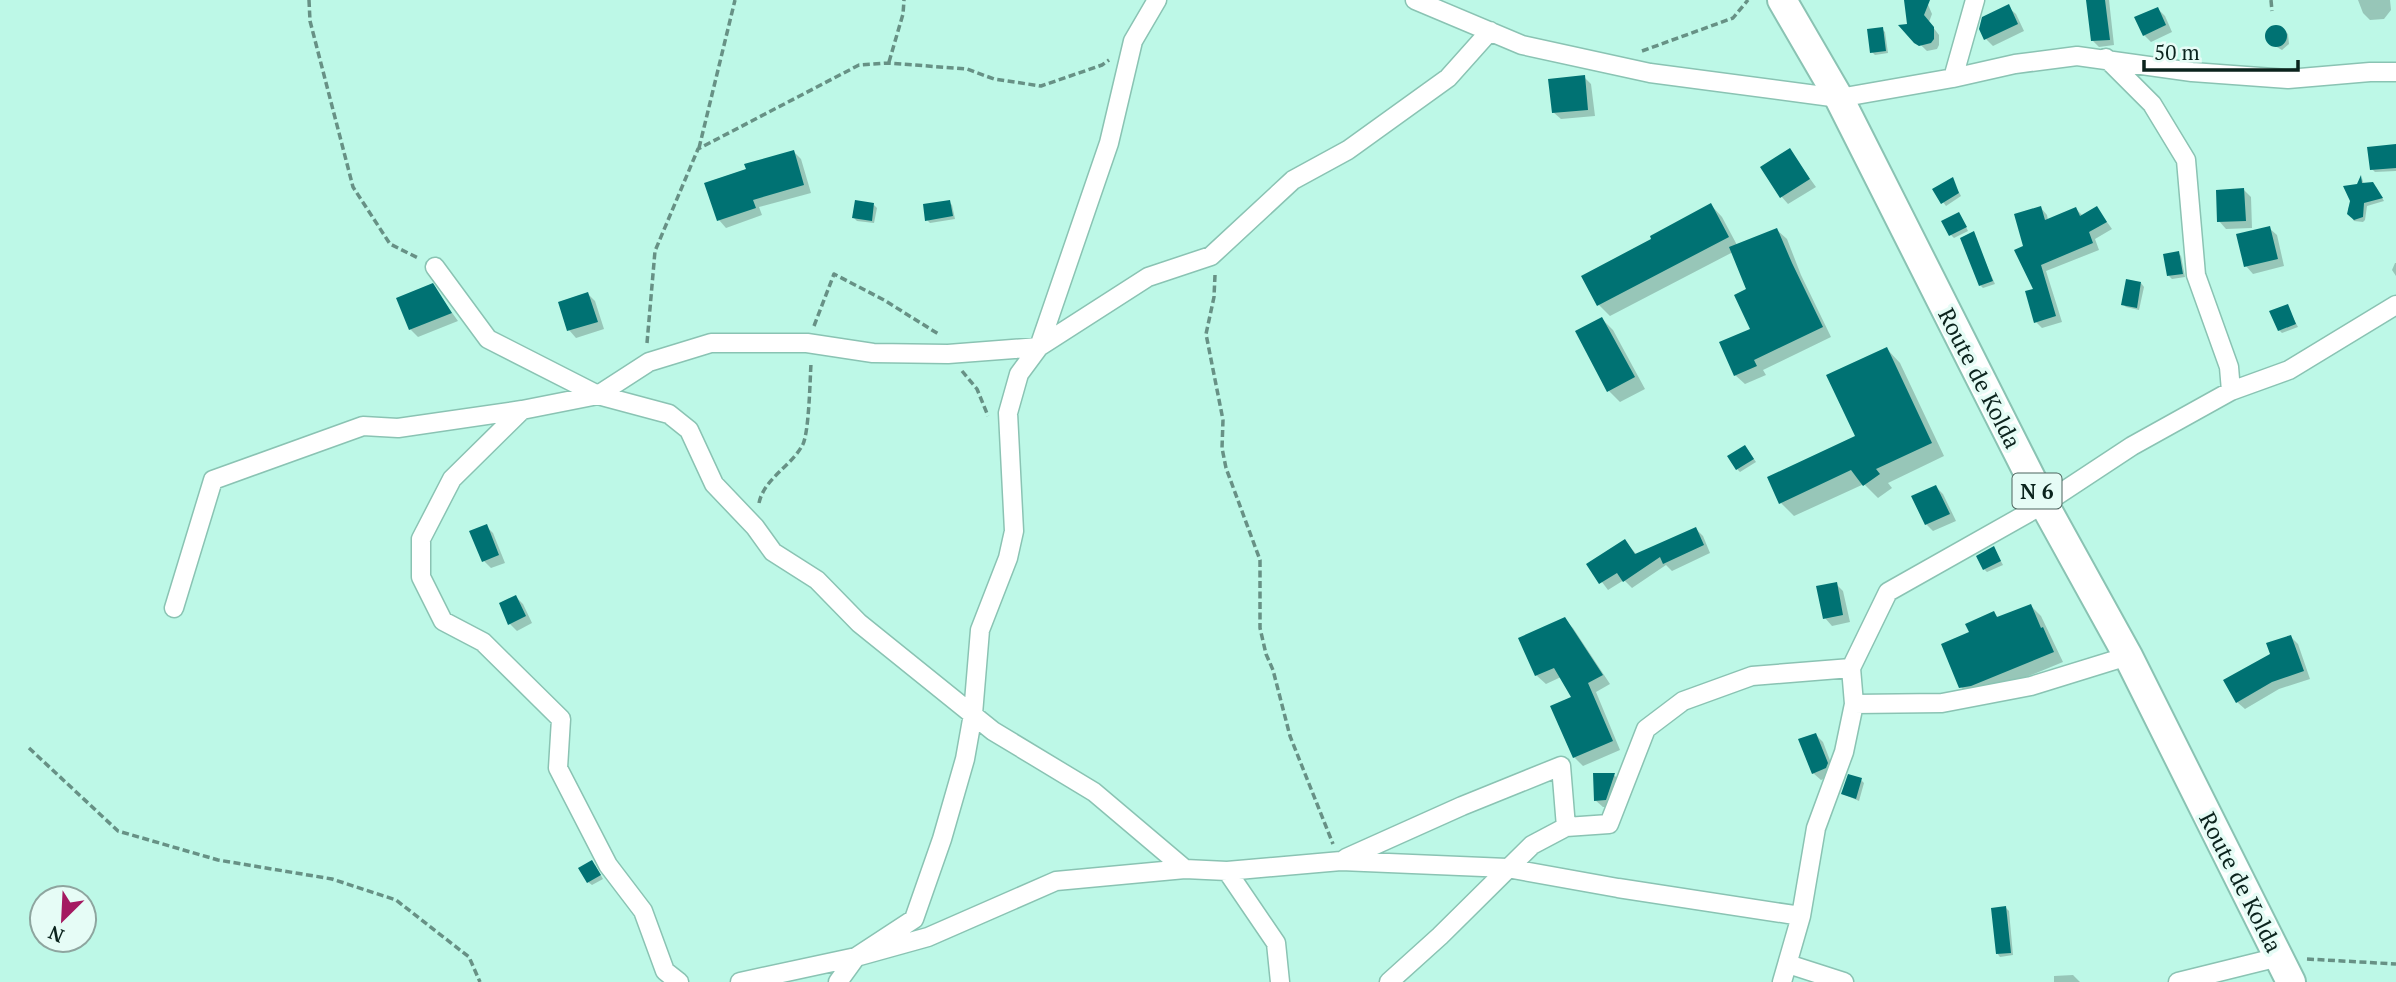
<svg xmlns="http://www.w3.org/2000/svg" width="2396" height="982" font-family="'PT Serif',serif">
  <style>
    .shadow { fill: #0003 }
    .building { fill: #007273 }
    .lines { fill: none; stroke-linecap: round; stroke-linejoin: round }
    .street-casing { stroke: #8ac3b3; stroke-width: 21 }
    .primary-casing { stroke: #8ac3b3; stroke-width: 32 }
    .path { stroke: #679185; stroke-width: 3.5; stroke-dasharray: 7 3.5; stroke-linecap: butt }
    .street { stroke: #fff; stroke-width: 18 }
    .primary { stroke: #fff; stroke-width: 28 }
    .labels { text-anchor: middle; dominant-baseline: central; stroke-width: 7; stroke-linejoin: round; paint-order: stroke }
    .shield { fill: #e6fcf6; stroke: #4d645e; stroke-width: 2 }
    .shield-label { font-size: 21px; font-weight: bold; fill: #0b231d }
    .street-label { font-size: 23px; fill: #0b231d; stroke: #e6fcf6 }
  </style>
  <rect width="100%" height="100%" fill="#bdf8e7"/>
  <!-- shadow -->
  <path class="shadow" d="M1908 0H1926L1932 14 1929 22 1939 35V45L1937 49 1927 51 1901 26 1909 25Z
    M2088 0H2109L2114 45 2099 47 2093 41Z
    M2358 0H2390L2391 10 2384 19 2370 20 2363 13Z
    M2008 7 2016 14 2024 31 1993 46 1986 39Z
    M2158 9 2165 16 2172 32 2151 42 2144 35Z
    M2280 27 2288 34 2289 44 2282 50 2268 42 2267 32 2270 29Z
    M1882 29 1885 32 1888 53 1875 55 1872 52Z
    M1584 77 1591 84 1595 116 1561 119 1553 112Z
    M2396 146V171L2375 172 2372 169Z
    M1790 151 1816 187 1788 204 1781 196Z
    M794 152 801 159 811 193 759 207 762 215 726 228 719 220Z
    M2362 178 2364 185 2376 187 2384 201 2367 206 2365 220 2363 222 2354 221 2348 209Z
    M1952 179 1961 196 1946 206 1943 202Z
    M2244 190 2251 197 2252 228 2226 229 2219 221Z
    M949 202 952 205 955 219 930 223 927 220Z
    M874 205 877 208 874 223 857 221 854 218Z
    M1711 205 1722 217 1737 245 1777 230 1787 239 1801 275 1831 337 1763 370 1766 375 1745 384 1735 375 1752 329 1748 290 1733 252 1610 316 1599 305Z
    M2041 208 2047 215 2048 220 2076 209 2083 216 2097 208 2112 229 2095 239 2099 250 2046 271 2062 322 2042 328 2036 322 2035 290 2025 247Z
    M1961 217 1968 231 1954 238 1951 235Z
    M2269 228 2277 235 2284 266 2253 274 2246 266Z
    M1973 234 1995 284 1983 288 1980 285Z
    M2178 253 2181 256 2185 277 2172 279 2169 276Z
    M2395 263H2396V276L2392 270Z
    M2141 283 2144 287 2139 310 2126 307 2123 304Z
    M432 285 458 321 418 337 410 329Z
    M588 294 595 301 604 329 576 338 569 330Z
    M2287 306 2298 327 2282 333 2279 330Z
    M1602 319 1613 330 1645 389 1620 402 1609 391 1577 332Z
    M1887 349 1900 363 1944 456 1888 483 1892 488 1878 498 1864 484 1794 516 1781 503 1857 437Z
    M1748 450 1756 462 1740 472 1737 469Z
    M1936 487 1943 494 1956 521 1933 531 1926 524Z
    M486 526 493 533 505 563 491 568 484 561Z
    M1696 529 1703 536 1710 553 1672 571 1666 565 1632 588 1624 580 1608 590 1589 565 1625 541 1637 555Z
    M1994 548 2003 565 1987 572 1984 569Z
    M1836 584 1843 591 1850 622 1832 626 1825 618Z
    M516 597 523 604 532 623 517 631 510 624Z
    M2031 606 2041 616 2063 662 1982 695 1971 697 1961 687 1971 633 1994 614 1999 618Z
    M1564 619 1573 628 1610 684 1596 692 1620 750 1583 766 1574 757 1573 698 1561 677 1546 684 1536 675Z
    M2291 637 2298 644 2310 679 2279 689 2245 709 2237 702 2272 654Z
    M1816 735 1823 742 1834 771 1833 775 1821 780 1813 773Z
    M1614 775 1621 782 1613 807H1603L1595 800Z
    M1861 780 1864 783 1859 801 1843 794Z
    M595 865 603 879 592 885 588 882Z
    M2006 908 2009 911 2013 955 2000 957 1997 953Z
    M2073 975 2080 982H2054V976Z"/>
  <!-- building -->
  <path class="building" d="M1904 0H1930L1924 15 1934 27V39L1931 43 1919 46 1914 43 1898 25 1907 24Z
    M2086 0H2105L2110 40 2091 41Z
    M2009 4 2018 24 1984 40 1979 29 1982 17Z
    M2158 7 2166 25 2143 36 2134 17Z
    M2265 36a11 11 0 1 1 22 0a11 11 0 1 1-22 0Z
    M1883 27 1886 51 1870 53 1867 29Z
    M1585 75 1588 110 1552 113 1548 79Z
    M2396 144V168L2370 170 2367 147Z
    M1790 148 1810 179 1780 198 1760 167Z
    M794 150 804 185 753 200 756 208 717 221 704 183 746 169 744 164Z
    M2361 175 2362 183 2373 182 2383 198 2364 203 2363 217 2354 220 2347 214 2350 201 2343 186 2357 184Z
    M1953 177 1959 193 1941 204 1932 189Z
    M2244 188 2246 221 2217 222 2216 190Z
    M855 200 874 203 872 221 852 218Z
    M950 200 953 216 925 221 923 204Z
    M1711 203 1729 237 1597 306 1581 276 1651 239 1650 236Z
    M2041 206 2045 220 2076 207 2080 216 2097 206 2107 222 2089 232 2093 243 2041 265 2056 316 2034 323 2025 291 2033 289 2014 250 2023 246 2014 214Z
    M1959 212 1967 227 1949 236 1941 221Z
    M2270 226 2278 259 2244 267 2236 234Z
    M1777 228 1792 263 1823 327 1754 360 1757 366 1734 376 1719 342 1750 329 1734 295 1746 289 1729 247Z
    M1974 231 1993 281 1979 286 1960 238Z
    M2179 251 2183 274 2167 276 2163 254Z
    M2126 279 2141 282 2137 308 2121 305Z
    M433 283 452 313 409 330 396 298Z
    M588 292 598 322 567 331 558 302Z
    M2288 304 2296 324 2278 331 2269 311Z
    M1602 317 1635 377 1607 392 1575 331Z
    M1887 347 1932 443 1876 469 1880 474 1863 486 1851 470 1779 504 1767 477 1855 436 1826 375Z
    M1745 445 1754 459 1736 470 1727 456Z
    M1936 485 1950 514 1925 525 1911 496Z
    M487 524 499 555 482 562 469 531Z
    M1696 527 1704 545 1663 564 1660 557 1623 582 1617 573 1599 584 1586 564 1625 539 1635 554Z
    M1994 546 2001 561 1983 570 1976 556Z
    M1837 582 1843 615 1823 619 1816 586Z
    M516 595 526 616 508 625 499 603Z
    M2031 604 2041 628 2043 627 2054 652 1971 686 1959 688 1941 644 1969 632 1965 624 1994 611 1997 617Z
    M1565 617 1603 675 1588 683 1613 741 1573 758 1550 706 1571 697 1554 668 1535 676 1518 638Z
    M2291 635 2304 671 2272 682 2236 703 2223 680 2270 654 2266 643Z
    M1816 733 1828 763 1826 768 1812 774 1798 739Z
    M1593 773H1615L1606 800 1594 801Z
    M1848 774 1862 778 1856 799 1841 794Z
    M592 860 601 875 587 883 578 868Z
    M2006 906 2011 953 1996 954 1991 908Z"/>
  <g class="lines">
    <!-- street casing -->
    <g class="street-casing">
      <path id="street" d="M1415 0 1522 45 1650 73 1839 98 1953 78 2015 64 2077 56 2192 72 2288 79 2370 72H2396
        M2106 58 2152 104 2186 160 2196 275 2229 367 2231 391
        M1953 78 1975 0
        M435 267 488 339 598 395 669 414 689 430 714 484 755 527 773 552 817 580 859 623 993 731 1094 792 1185 869
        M522 410 452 479 421 539V577L443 621 483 642 561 719 558 768 608 865 643 911 665 971 679 982
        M174 608 213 480 363 426 398 428 522 410 598 395 649 362 711 343H807L873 353 948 354 1039 347 1148 277 1211 256 1293 180 1348 150 1448 78 1490 31
        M1854 704 1942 703 2031 686 2128 656
        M1346 858 1462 806 1561 766 1566 827 1609 824 1646 729 1683 701 1752 676 1851 668
        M1227 871 1276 943 1280 982
        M1788 964 1844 982
        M740 982 856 957 914 919 942 839 965 759 973 714 980 630 1008 558 1014 531 1008 413 1019 374 1039 347 1109 143 1133 41 1157 0
        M838 982 856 957 928 937 1056 881 1185 869 1227 871 1341 861 1507 868 1618 888 1801 916
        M1389 982 1440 936 1532 845 1566 827
        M1782 982 1801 916 1816 828 1844 752 1854 704 1851 668 1888 592 2044 504 2132 446 2231 391 2289 370 2396 305
        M2178 982 2279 957"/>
    </g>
    <!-- primary casing -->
    <g class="primary-casing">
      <path id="primary" d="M1782 0 1839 98 2044 504 2128 656 2291 982"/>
    </g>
    <!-- path -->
    <path class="path" d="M309 0 310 21 353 187 390 244 418 258
      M2271 0 2272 11
      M1642 51 1733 18 1748 0
      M889 62 903 14 904 0
      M699 148 735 0
      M1215 275 1214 297 1206 334 1223 420 1222 448 1226 468 1260 560V628L1266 654 1273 670 1290 736 1333 844
      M814 326 834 274 884 300 940 335
      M647 343 655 251 698 149 859 65 888 63 967 69 994 79 1041 86 1102 65 1109 60
      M962 371 977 389 988 416
      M759 503C764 479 790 467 802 446 809 436 810 380 811 363
      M29 748 118 831 218 860 332 879 396 900 469 957 480 982
      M2307 959 2396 964"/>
    <!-- street -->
    <use href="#street" class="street"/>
    <!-- primary -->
    <use href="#primary" class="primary"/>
  </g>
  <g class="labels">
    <!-- shield labels -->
    <rect class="shield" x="2012.5" y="473.5" width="49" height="35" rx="5"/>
    <g class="shield-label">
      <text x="2037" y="491">N 6</text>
    </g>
    <!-- street labels -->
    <g class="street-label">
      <text transform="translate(1980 378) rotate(63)">Route de Kolda</text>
      <text transform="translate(2241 882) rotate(63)">Route de Kolda</text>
    </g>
  </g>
  <!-- north arrow -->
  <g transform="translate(63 919) rotate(204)"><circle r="33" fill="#e6fcf6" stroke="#8ea59f" stroke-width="2"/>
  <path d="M0-5L12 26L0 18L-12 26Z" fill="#a41a61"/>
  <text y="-10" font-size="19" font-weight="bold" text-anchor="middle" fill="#0b231d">N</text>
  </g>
  <!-- scale -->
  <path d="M2144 60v10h154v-10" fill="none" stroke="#0b231d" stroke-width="3.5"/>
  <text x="2154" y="60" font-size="21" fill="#0b231d" stroke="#e6fcf6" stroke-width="5" paint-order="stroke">50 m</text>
</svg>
